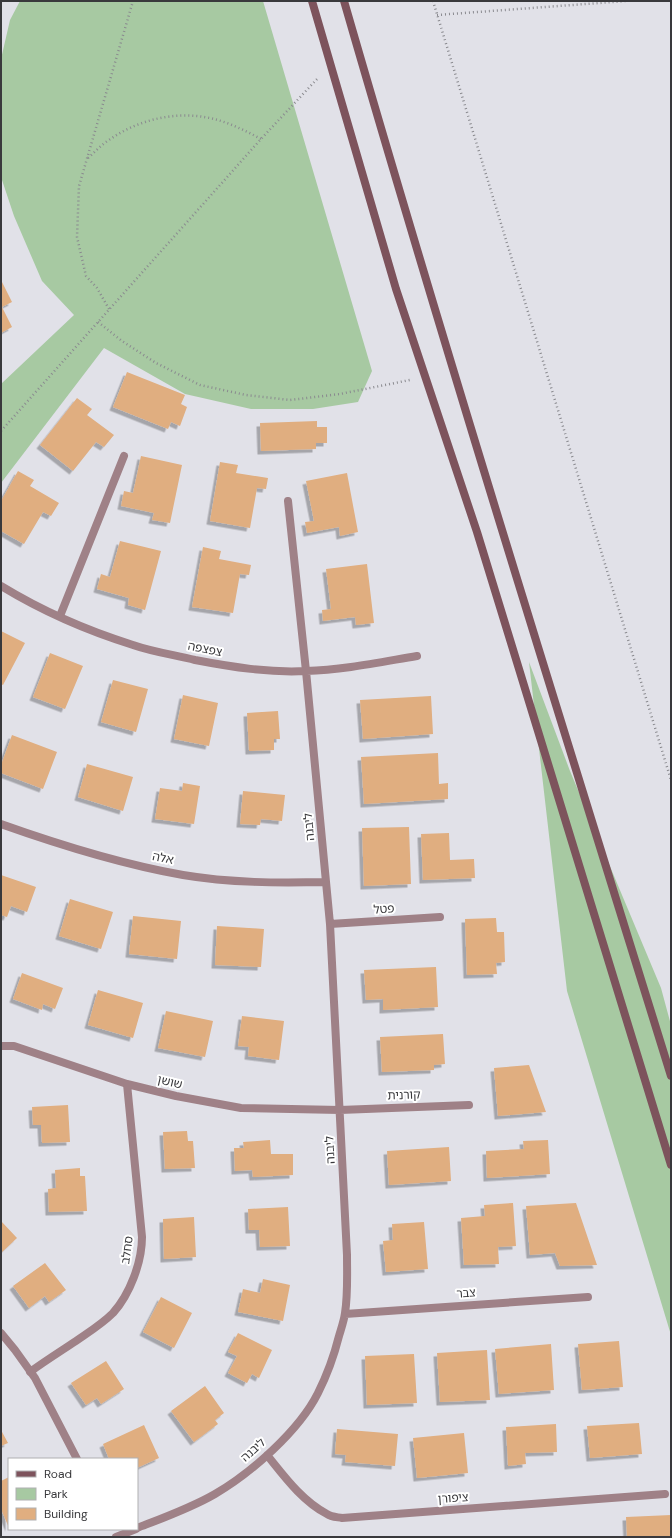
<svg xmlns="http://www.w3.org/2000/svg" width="672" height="1538" font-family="'DM Sans','Noto Sans Hebrew',sans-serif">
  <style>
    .green { fill: #a7c9a2 }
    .building { fill: #e0ae80; filter: url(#shadow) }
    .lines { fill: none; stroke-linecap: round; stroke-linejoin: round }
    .path { stroke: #8a8a8f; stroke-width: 2.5; stroke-dasharray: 1 3; stroke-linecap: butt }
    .service { stroke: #9f8187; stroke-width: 8 }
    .minor { stroke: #9f8187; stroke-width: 8 }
    .secondary { stroke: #7d535c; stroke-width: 8 }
    .labels { text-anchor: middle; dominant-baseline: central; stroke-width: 4; stroke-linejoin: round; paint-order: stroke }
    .street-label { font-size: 12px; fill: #39393c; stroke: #fff }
  </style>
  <defs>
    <filter id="shadow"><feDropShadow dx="-3.5" dy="3.5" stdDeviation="0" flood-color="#0004"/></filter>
  </defs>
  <rect width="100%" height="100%" fill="#e1e1e8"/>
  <!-- green -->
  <path class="green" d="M20 1H263L372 371 358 402 313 409H251L185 394 104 348 1 483V384L74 315 42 281 14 216 1 177V59L10 20Z
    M529 662 570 771 661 988 671 1025V1335L567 991Z"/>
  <!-- building -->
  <path class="building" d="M1 280 12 302 2 307 12 327 1 333Z
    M127 372 185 395 181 404 187 407 180 426 171 422 168 429 113 407Z
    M77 398 92 409 87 415 114 435 104 447 96 442 73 471 40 445Z
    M317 421V427H327V443H316V449L261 451 260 423Z
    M141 456 182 465 170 523 152 520 154 513 121 506 124 491 133 493Z
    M220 462 238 465 236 473 268 478 266 489 257 488 250 528 210 521Z
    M18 471 34 480 30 486 59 503 51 516 43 512 24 544 1 531V501Z
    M347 473 358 532 340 536 339 527 307 533 305 522 314 521 306 481Z
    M120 541 161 551 145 610 128 605 129 598 97 589 101 574 110 577Z
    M203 547 221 551 219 559 251 565 249 575 240 574 233 613 192 607Z
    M367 564 374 623 356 625 355 617 323 621 322 610 331 609 326 569Z
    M1 631 25 643 3 685 1 684Z
    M50 653 83 666 65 709 33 697Z
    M113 680 148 689 136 732 101 722Z
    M183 695 218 703 209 746 174 739Z
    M431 696 433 734 363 739 360 700Z
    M278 711 280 739H274V750L249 751 247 713Z
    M12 735 57 752 43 789 1 773V765Z
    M438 753 439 784 448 783V799L364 804 361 757Z
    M87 764 133 777 123 811 78 797Z
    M183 783 200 786 194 824 155 819 160 788 182 791Z
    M243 791 285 795 282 821 261 819 260 825 240 824Z
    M409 827 411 884 364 886 362 828Z
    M449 833 450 860 474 859 475 878 423 880 421 834Z
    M1 875 36 887 27 912 11 906 7 917 1 915Z
    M70 899 113 912 101 949 59 936Z
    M133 916 181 921 177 959 129 954Z
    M496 918 497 932H504L505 962 496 963 497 974 467 975 465 919Z
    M217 926 264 929 261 967 215 965Z
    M436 967 438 1007 383 1010V999L366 1000 364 970Z
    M22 973 63 988 55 1009 43 1004 42 1010 13 999Z
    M98 990 143 1003 133 1038 88 1025Z
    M166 1011 213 1021 205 1057 158 1048Z
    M242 1016 284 1021 279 1060 248 1056 249 1047 238 1046Z
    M443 1034 445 1064 434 1065V1070L382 1072 380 1037Z
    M529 1065 546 1112 498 1116 494 1068Z
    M68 1105 70 1142 42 1143 41 1125H33L32 1107Z
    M187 1131 188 1141H193L195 1168 165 1169 163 1132Z
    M270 1140 271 1154H293V1175L253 1177 252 1170 235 1171 234 1148H244L243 1142Z
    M548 1140 550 1174 487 1178 486 1151 524 1149 523 1141Z
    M449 1147 451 1181 389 1185 387 1151Z
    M80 1168V1176H85L87 1211 49 1212 48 1189 56 1188 55 1170Z
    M513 1203 516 1246 498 1247 499 1264 464 1265 461 1218 485 1216 484 1205Z
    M576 1203 597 1265 560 1266 555 1253 530 1255 526 1206Z
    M288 1207 290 1246 260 1247 259 1230H249L248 1209Z
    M194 1217 196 1257 164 1259 163 1219Z
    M1 1221 17 1238 1 1253Z
    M424 1222 428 1269 386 1272 383 1241 393 1240 392 1224Z
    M45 1263 66 1290 49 1302 45 1296 29 1308 13 1286Z
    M263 1279 290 1285 283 1321 238 1312 243 1289 260 1293Z
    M161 1297 192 1313 174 1348 143 1332Z
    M238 1333 272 1350 259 1378 252 1374 247 1383 228 1373 237 1356 228 1352Z
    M619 1341 623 1387 582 1390 578 1344Z
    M551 1344 554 1390 499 1394 495 1349Z
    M487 1350 490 1400 440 1402 437 1353Z
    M414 1354 417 1403 367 1405 365 1356Z
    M106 1361 124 1389 101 1404 97 1398 86 1405 71 1383Z
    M205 1386 224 1413 215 1420 218 1424 194 1442 171 1411Z
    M639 1423 642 1454 590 1458 587 1426Z
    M556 1424 557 1452 525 1453 526 1464 508 1466 506 1427Z
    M144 1425 159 1458 137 1468V1459H109L103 1444Z
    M337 1429 398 1434 395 1466 345 1462 346 1455 335 1454Z
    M1 1430 8 1443 1 1446Z
    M464 1433 468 1473 417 1478 413 1438Z
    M9 1477V1528L1 1509V1481Z
    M671 1515V1537H627L626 1517Z"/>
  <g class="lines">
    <!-- path -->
    <path class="path" d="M433 1 671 780
      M437 15 626 1
      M88 158C95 152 101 145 109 140 139 119 178 110 214 119 230 123 246 131 261 139
      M109 309 97 288 86 276 77 237 79 186 133 1
      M98 322 122 341 156 363 200 385 246 395 290 400 340 394 410 380
      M1 431 261 139 318 78"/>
    <!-- service -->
    <path class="service" d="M288 501 306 671
      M60 616 124 456"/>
    <!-- minor -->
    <path class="minor" d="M1 586C42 611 88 631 133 645 153 652 175 655 195 660 232 667 269 673 306 671 343 670 381 662 417 656
      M1 824C60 845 121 864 183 875 230 883 278 883 326 882
      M330 924 440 917
      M1 1046H14L127 1084 176 1096 241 1108 340 1110 469 1105
      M345 1314 588 1297
      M1 1333 15 1350 35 1378 77 1459
      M30 1372C45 1361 61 1351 76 1341 89 1332 102 1324 113 1313 130 1294 142 1262 142 1237L127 1084
      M267 1455C284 1476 302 1501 327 1514 331 1517 337 1517 342 1518L665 1494
      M137 1528C163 1518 191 1508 215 1494 251 1473 299 1431 318 1393 327 1375 334 1356 339 1336 341 1329 344 1321 345 1313 348 1294 347 1274 347 1255L330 924 306 671
      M116 1537 136 1529"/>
    <!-- secondary -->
    <path class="secondary" d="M312 1 396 289 477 532 671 1165
      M344 1C448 361 560 718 671 1076"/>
  </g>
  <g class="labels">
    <!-- street labels -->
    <g class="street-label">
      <text transform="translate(205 649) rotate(11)">צפצפה</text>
      <text transform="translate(309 827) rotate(-95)">ליבנה</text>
      <text transform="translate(163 858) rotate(12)">אלה</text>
      <text transform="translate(384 909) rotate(-4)">פטל</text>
      <text transform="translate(170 1082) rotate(13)">שושן</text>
      <text transform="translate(404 1095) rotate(-2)">קורנית</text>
      <text transform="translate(330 1150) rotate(-93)">ליבנה</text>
      <text transform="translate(127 1250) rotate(-82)">סחלב</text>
      <text transform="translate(466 1293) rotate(-4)">צבר</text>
      <text transform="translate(253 1450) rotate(-42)">ליבנה</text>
      <text transform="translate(453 1498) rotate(-4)">ציפורן</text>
    </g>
  </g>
  <!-- border -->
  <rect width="672" height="1538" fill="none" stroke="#39393c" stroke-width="4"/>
  <!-- legend -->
  <rect x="8" y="1458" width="130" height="72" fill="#ffffff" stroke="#b0b0b1"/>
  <rect x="16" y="1471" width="20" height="6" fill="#7d535c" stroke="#b0b0b1"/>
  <text x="44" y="1478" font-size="12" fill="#39393c">Road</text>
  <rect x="16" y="1488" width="20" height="12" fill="#a7c9a2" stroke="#b0b0b1"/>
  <text x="44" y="1498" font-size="12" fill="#39393c">Park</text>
  <rect x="16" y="1508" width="20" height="12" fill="#e0ae80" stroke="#b0b0b1"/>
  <text x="44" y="1518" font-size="12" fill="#39393c">Building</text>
</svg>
